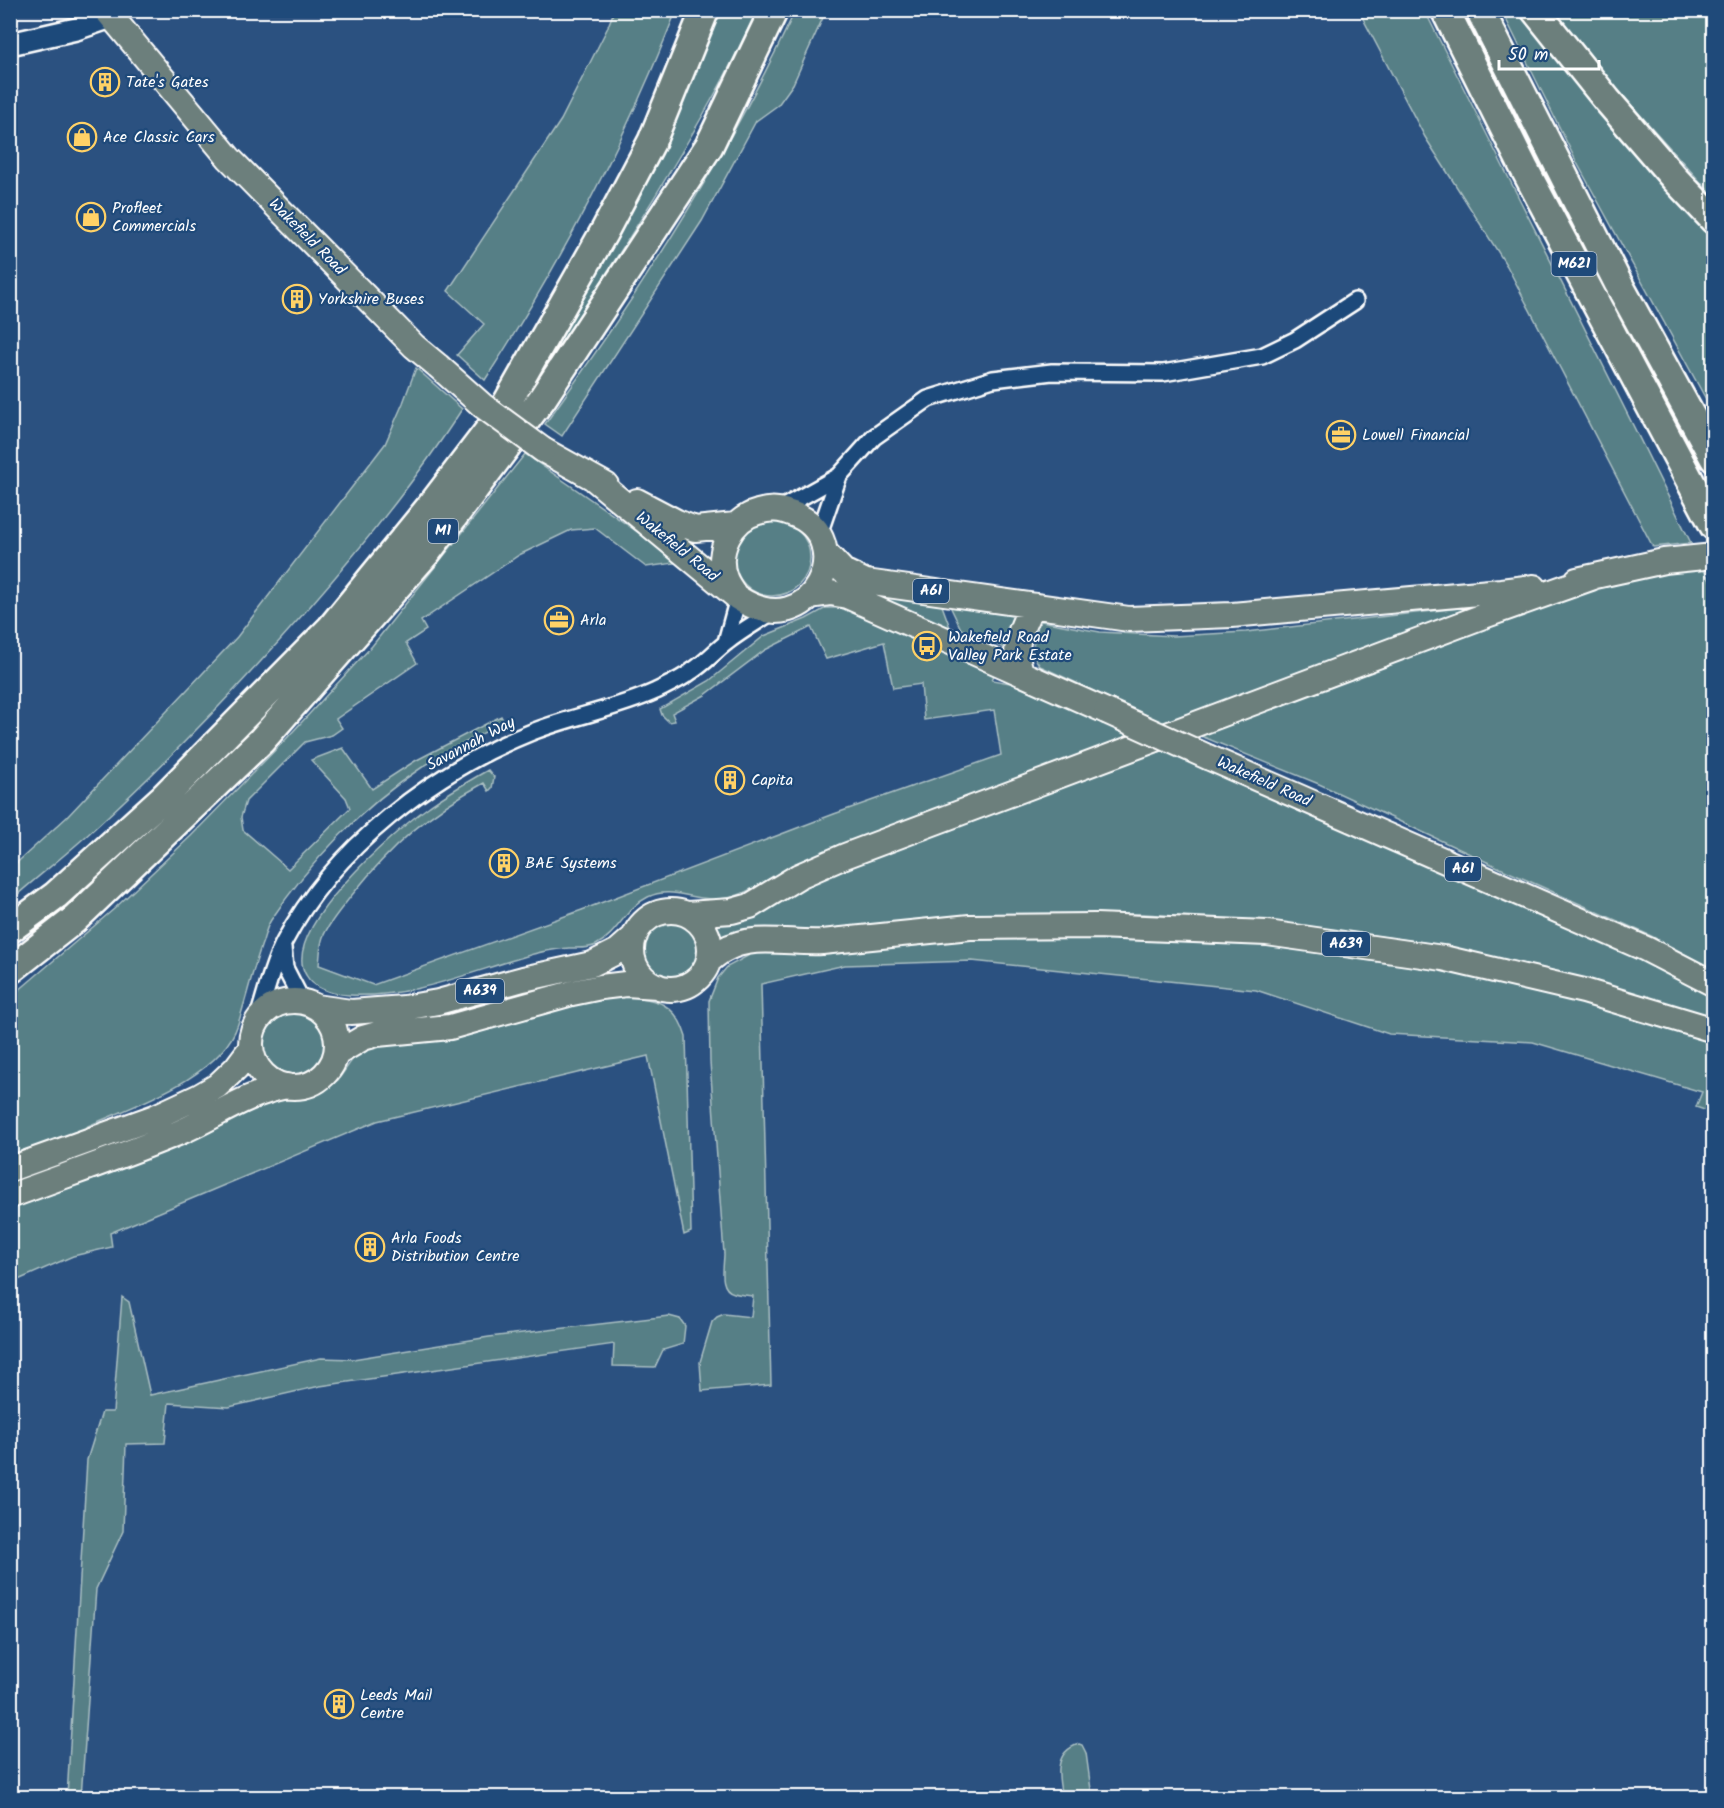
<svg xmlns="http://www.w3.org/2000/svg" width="1724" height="1808" font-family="Kalam,sans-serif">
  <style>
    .green { fill: #567f86; stroke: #aabfc2; stroke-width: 1.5 }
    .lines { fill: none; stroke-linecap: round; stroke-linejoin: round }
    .street-casing { stroke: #fff; stroke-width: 20 }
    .secondary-casing { stroke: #fff; stroke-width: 26 }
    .primary-casing { stroke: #fff; stroke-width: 28 }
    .highway-casing { stroke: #fff; stroke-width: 32 }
    .street { stroke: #1f4a7a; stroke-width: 15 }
    .secondary { stroke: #1f4a7a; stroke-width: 21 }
    .primary { stroke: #6c7f7c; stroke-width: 24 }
    .highway { stroke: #6c7f7c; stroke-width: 27 }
    .primary-bridge-casing { stroke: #fff; stroke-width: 28; stroke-linecap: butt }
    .primary-bridge { stroke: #6c7f7c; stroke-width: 24 }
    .labels { text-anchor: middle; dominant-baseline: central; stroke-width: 4.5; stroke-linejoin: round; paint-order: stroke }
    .shield { fill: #1f4a7a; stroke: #bcc9d7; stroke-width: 1.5 }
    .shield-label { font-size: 15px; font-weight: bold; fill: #fff }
    .poi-label { font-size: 16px; fill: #fff; stroke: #1f4a7a; text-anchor: start }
    .street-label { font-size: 16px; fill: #fff; stroke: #1f4a7a }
  </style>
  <rect width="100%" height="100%" fill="#2b5180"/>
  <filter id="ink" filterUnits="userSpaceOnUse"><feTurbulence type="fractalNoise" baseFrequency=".0167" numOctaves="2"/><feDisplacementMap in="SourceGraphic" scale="12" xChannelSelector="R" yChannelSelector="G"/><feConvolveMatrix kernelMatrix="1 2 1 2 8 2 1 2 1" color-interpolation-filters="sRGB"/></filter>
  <g filter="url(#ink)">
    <!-- green -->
    <path class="green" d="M614 11H676C626 139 560 264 485 380L457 355 484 324 448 291 561 120 607 29Z
      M713 11H757C743 38 731 66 716 92 661 191 599 287 535 381Z
      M795 11H826L793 84 778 105 756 121 702 221 562 436 545 424C640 293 727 157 795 11Z
      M1359 11H1425C1513 188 1604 364 1691 543L1653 547 1507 266 1425 137Z
      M1502 11H1525L1713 226V412L1576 161Z
      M1555 11H1713V196L1617 89Z
      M416 368 462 409C416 481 362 547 306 611 239 687 169 761 94 829 67 854 38 876 11 900V868L67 817 237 637 385 444 403 403Z
      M525 454 681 562 646 567 595 528 571 530 519 555 421 621 426 630 406 643 417 663 336 719 342 728 332 735 305 742 246 801 241 817 243 830 288 869 350 808 346 798 311 760 343 748 372 789 415 761 501 716 504 722C476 737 447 751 421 768 364 805 309 863 271 920 267 926 265 934 263 941 253 968 247 996 238 1024 221 1077 135 1105 88 1126L89 1131 11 1159V997L114 909 191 836 287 738 372 646Z
      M734 558a38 38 0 1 1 76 0a38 38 0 1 1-76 0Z
      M1700 564 1714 587 1713 969 1651 936 1500 868 1319 784 1191 732 1572 592Z
      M867 593 941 603 951 630Z
      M949 604 1019 614 1008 650 961 629Z
      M1478 606 1167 725 1040 666C1030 654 1032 634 1041 621L1100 632 1173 636 1246 632Z
      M826 608H843L929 645 992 668 994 675 992 680 1010 683 1015 678 1135 735 772 883 769 879C751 890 732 901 710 899 688 898 669 887 648 897 625 908 618 934 596 945 588 949 578 948 569 948 554 949 535 953 520 958 463 975 409 998 349 995 333 994 314 989 306 975 279 931 394 832 427 808 446 794 467 782 488 770L494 777 492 788 489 791 484 783C428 813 391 846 352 895 342 908 329 922 323 937 320 945 320 956 319 965L373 985 582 910 834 814 1001 755 994 710 924 720 921 684 893 688 884 642 826 659 811 627 765 650 705 695 672 713 675 721 669 722 662 715 660 709 709 681 764 636 806 619Z
      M1155 745 1552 917 1713 994V1022L1620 989 1518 962 1422 942 1283 923 1145 914H1010L815 932 748 929 721 936 716 924 733 922 818 876Z
      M644 949a27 27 0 1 1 54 0a27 27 0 1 1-54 0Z
      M1222 937 1484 975 1713 1039V1113L1696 1107 1702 1092 1533 1042 1389 1034 1256 990 972 961 845 965 761 984 771 1385 702 1391 700 1362 712 1322 717 1317 724 1314 751 1317 753 1296C747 1295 740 1295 734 1293 718 1289 724 1266 724 1254L710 1062 709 1001 718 978 727 967 753 953 931 938Z
      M627 996C658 1000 676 1003 686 1037L691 1232 684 1235 648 1056 377 1121 110 1233 112 1247 73 1256 11 1283V1207L250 1104 282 1098 302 1099 322 1092 338 1080 357 1053 379 1044 442 1040 490 1029 593 998Z
      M262 1043a31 31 0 1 1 62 0a31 31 0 1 1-62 0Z
      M122 1297 129 1302 150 1395 321 1358 353 1359 489 1337 669 1316 680 1319 685 1326 683 1344 663 1350 655 1367 613 1366 614 1344 320 1386 229 1407 169 1403 165 1443 126 1444 123 1531 96 1589 81 1797H67L87 1460 102 1412H113Z
      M1079 1744 1082 1745 1086 1753 1092 1797H1062C1058 1777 1053 1752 1079 1744Z"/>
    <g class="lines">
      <!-- street casing -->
      <g class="street-casing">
        <path id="street" d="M839 476 874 437 928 399 993 379 1052 372 1163 373 1262 356 1295 340 1355 301
          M780 509 839 476 819 534
          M726 642 738 598
          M283 948 285 968 302 1001
          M256 1024C265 997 271 967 284 942 333 848 434 771 532 732 572 716 617 709 656 691 668 685 682 679 692 671 705 663 715 651 727 642 741 631 757 622 772 612"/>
      </g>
      <!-- secondary casing -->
      <g class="secondary-casing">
        <path id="secondary" d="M10 44 76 29 111 17"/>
      </g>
      <!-- primary casing -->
      <g class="primary-casing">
        <path id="primary" d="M106 10 229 158 414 346 438 366
          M543 450 606 485
          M593 478 738 598C813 648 860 538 793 514 780 509 771 508 758 512 731 519 715 552 725 578 727 584 731 589 734 594
          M637 501 677 522 695 529 735 525
          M825 552 843 571 866 582 1129 619 1232 615 1501 591 1534 587
          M1577 580 1664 561 1714 556
          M811 596 831 593 847 596 1106 711
          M1021 672C1012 646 1020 630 1032 606
          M1210 758 1646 949 1714 984
          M632 950a39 39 0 1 1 78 0a39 39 0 1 1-78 0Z
          M687 914 732 911 750 906 799 876 845 856 1481 617 1591 578
          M709 961C714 957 718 953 724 950 752 933 791 944 822 942L970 927 1096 926 1267 933 1443 958 1584 991 1714 1030
          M251 1044a43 43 0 1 1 86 0a43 43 0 1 1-86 0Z
          M316 1007 351 1012 404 1008 438 1002 523 979 592 964 618 951 635 936
          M336 1054 363 1038 377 1034 450 1027 572 993 601 987 626 984 657 986
          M10 1169 155 1117 198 1097 217 1086 236 1068 251 1048
          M10 1196C66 1175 123 1156 178 1133 218 1116 242 1095 287 1086"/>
      </g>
      <!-- highway casing -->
      <g class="highway-casing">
        <path id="highway" d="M1445 10 1524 168 1714 526
          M1480 10 1617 281 1714 458
          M1535 10 1607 100 1675 179 1714 220
          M10 929 56 895 164 797 331 628 434 502 499 417 604 232 652 141 705 10
          M10 970 74 920 261 741 428 551 542 399 709 146 774 10"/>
      </g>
      <!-- street -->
      <use href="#street" class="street"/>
      <!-- secondary -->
      <use href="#secondary" class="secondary"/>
      <!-- primary -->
      <use href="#primary" class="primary"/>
      <!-- highway -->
      <use href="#highway" class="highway"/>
      <!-- primary-bridge casing -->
      <g class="primary-bridge-casing">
        <path id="primary-bridge" d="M438 366 483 406 543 450
          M1106 711 1210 758"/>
      </g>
      <!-- primary-bridge -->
      <use href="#primary-bridge" class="primary-bridge"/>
    </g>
  </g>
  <!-- icons -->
  <defs>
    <g id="building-ring" transform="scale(1.5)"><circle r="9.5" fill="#1f4a7a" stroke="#ffd166" stroke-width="1.5"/><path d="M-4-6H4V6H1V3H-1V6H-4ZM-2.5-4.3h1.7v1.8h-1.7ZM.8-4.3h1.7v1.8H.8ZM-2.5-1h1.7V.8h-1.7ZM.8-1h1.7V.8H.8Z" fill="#ffd166"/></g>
    <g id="shop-ring" transform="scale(1.5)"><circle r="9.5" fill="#1f4a7a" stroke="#ffd166" stroke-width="1.5"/><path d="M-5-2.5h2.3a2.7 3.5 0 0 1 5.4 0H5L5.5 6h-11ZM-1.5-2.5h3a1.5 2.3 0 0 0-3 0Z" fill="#ffd166"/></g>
    <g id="office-ring" transform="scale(1.5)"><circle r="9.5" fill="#1f4a7a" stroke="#ffd166" stroke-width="1.5"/><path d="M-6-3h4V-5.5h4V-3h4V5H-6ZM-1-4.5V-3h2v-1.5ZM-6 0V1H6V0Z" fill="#ffd166"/></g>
    <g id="bus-ring" transform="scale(1.5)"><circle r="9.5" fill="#1f4a7a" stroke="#ffd166" stroke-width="1.5"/><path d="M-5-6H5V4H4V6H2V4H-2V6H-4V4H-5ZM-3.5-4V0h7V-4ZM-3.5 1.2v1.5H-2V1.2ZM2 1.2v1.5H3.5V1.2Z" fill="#ffd166"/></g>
  </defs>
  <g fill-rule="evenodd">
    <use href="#building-ring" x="105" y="82"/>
    <use href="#shop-ring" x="82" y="137"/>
    <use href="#shop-ring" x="91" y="217"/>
    <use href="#building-ring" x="297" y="299"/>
    <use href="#office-ring" x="1341" y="435"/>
    <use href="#office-ring" x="559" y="620"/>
    <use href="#bus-ring" x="927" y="646"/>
    <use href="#building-ring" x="730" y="780"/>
    <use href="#building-ring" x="504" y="863"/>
    <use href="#building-ring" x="370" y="1247"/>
    <use href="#building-ring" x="339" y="1704"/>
  </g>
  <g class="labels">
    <!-- shield labels -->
    <g class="shield">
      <rect x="1551.5" y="252" width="45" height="24" rx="4.5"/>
      <rect x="428" y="519" width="30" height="24" rx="4.5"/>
      <rect x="913" y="579" width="36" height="24" rx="4.5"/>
      <rect x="1445" y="857" width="36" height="24" rx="4.5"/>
      <rect x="1322" y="932" width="48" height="24" rx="4.5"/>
      <rect x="456" y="979" width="48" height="24" rx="4.5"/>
    </g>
    <g class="shield-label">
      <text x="1574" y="264">M621</text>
      <text x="443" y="531">M1</text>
      <text x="931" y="591">A61</text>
      <text x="1463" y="869">A61</text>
      <text x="1346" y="944">A639</text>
      <text x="480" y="991">A639</text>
    </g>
    <!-- poi labels -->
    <g class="poi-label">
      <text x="126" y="82">Tate's Gates</text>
      <text x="103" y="137">Ace Classic Cars</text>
      <text x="112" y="208">Profleet<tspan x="112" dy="18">Commercials</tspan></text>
      <text x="318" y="299">Yorkshire Buses</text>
      <text x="1362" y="435">Lowell Financial</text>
      <text x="580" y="620">Arla</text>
      <text x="948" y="637">Wakefield Road<tspan x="948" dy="18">Valley Park Estate</tspan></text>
      <text x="751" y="780">Capita</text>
      <text x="525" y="863">BAE Systems</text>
      <text x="391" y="1238">Arla Foods<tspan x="391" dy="18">Distribution Centre</tspan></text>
      <text x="360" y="1695">Leeds Mail<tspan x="360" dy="18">Centre</tspan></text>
    </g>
    <!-- street labels -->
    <g class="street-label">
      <text transform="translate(307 237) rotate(45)">Wakefield Road</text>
      <text transform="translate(677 547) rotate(39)">Wakefield Road</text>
      <text transform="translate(471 744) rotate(-28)">Savannah Way</text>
      <text transform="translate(1264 782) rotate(24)">Wakefield Road</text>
    </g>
  </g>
  <!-- margin -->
  <rect width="1724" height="1808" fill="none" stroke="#1f4a7a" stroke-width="36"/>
  <rect x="18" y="18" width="1688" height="1772" fill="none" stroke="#fff" stroke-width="2" filter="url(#ink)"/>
  <!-- scale -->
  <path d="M1499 60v9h100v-9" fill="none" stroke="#ffffff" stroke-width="3"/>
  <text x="1508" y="60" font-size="18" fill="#ffffff" stroke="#1f4a7a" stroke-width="4.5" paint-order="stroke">50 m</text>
</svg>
